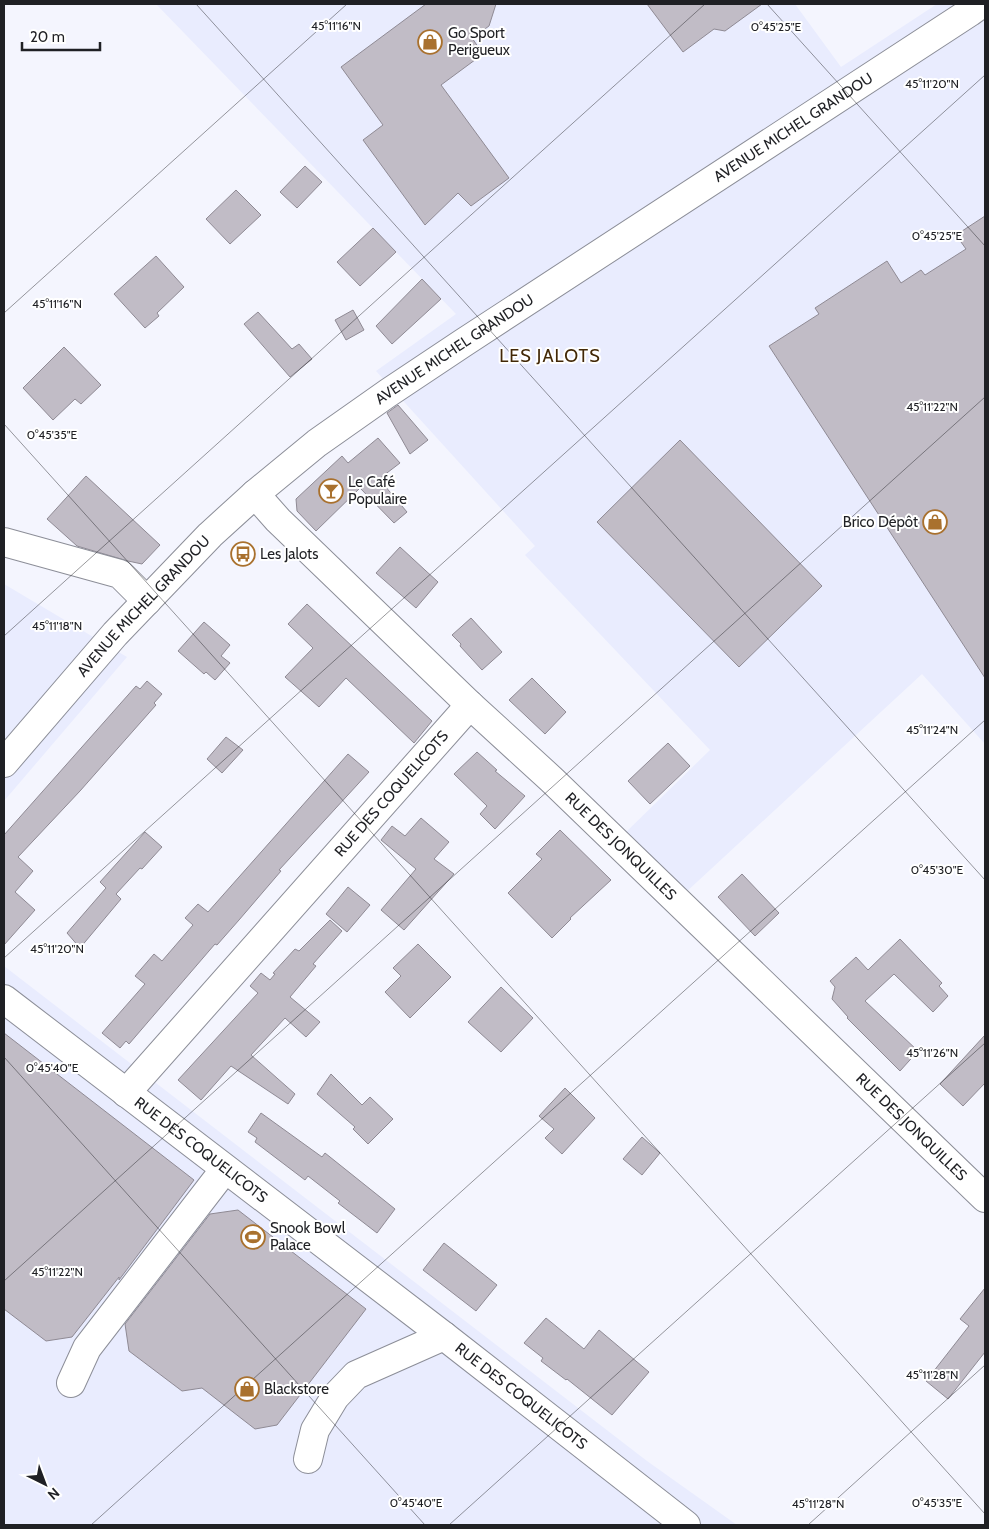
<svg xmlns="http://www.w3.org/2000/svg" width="989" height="1529" font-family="Cabin,sans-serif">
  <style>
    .built { fill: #e9ecfe }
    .building { fill: #c1bcc6; stroke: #8f8a94 }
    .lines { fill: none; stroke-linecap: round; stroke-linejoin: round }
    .minor-casing { stroke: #8c8e98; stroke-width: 30 }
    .major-casing { stroke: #8c8e98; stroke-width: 30 }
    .minor { stroke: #fff; stroke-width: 28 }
    .major { stroke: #fff; stroke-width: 28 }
    .ticks { fill: none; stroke: #1f2024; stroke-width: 1; stroke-opacity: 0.45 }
    .labels { text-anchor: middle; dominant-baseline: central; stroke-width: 4; stroke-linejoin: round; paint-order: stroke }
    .poi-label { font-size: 15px; fill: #1f2024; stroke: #fff; text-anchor: start }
    .street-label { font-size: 15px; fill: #1f2024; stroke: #fff }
    .quarter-label { font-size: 18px; letter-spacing: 1px; fill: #422807; stroke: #fff }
    .ticks-label { font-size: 12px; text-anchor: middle; fill: #1f2024; stroke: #fff; stroke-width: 4; stroke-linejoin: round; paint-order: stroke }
  </style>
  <rect width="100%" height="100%" fill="#f4f5fe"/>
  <!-- built -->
  <path class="built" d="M156 4H795L841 67 937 4H985V744L922 674 684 894 624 834 710 750 525 555 535 546 376 371 456 314Z
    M4 584 127 657 4 801Z
    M4 966 647 1461 737 1525H4Z"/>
  <!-- building -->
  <path class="building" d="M426 4H496L489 26 472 38 483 54 441 85 509 178 471 206 458 193 425 225 363 140 383 125 341 67Z
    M647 4H762L725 31 714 29 683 52Z
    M305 166 322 182 297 208 280 192Z
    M236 190 261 215 230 244 206 219Z
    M985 216V678L769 346 819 314 815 308 887 261 901 283 921 270 925 275 966 249 956 235Z
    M373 228 396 252 360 286 337 262Z
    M156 256 184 287 157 313 159 316 145 328 114 294Z
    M422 279 441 299 392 344 376 326Z
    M353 310 364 330 346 340 335 320Z
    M258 312 292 349 299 344 312 359 290 377 244 324Z
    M64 347 101 385 81 404 75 399 53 420 23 388Z
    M398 405 428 440 410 454 387 413Z
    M378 438 400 463 379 479 407 512 394 523 360 488 316 531 297 511 296 499 342 456 348 463Z
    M680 440 822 586 739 667 597 522Z
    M86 476 160 545 142 564 128 561 77 546 47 519Z
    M400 547 438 582 416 608 376 573Z
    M307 604 432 721 414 743 346 678 319 707 285 677 313 648 288 624Z
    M471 618 502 652 482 670 460 646 461 644 452 635Z
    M204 622 230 645 221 656 230 663 215 680 206 672 204 674 178 651Z
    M532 678 566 712 545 734 509 700Z
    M147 681 162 694 154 703 156 705 80 791 18 857 33 871 15 892 35 910 4 945V835L136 686 140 689Z
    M226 737 243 750 222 773 207 759Z
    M668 743 690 766 650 804 628 781Z
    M477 752 497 770 495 771 525 796 495 829 480 814 487 806 454 774Z
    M348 754 369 772 279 870 281 871 239 920 217 945 215 944 129 1044 126 1041 120 1048 102 1033 145 984 135 976 154 954 162 961 193 925 185 918 198 904 208 912Z
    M421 818 449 842 434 859 454 874 404 930 381 910 416 869 381 840 392 826 405 836Z
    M560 830 611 880 570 918 571 919 552 938 508 893 542 859 536 854Z
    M145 832 162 847 142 869 140 868 116 894 121 899 80 948 67 933 106 888 100 882Z
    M742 874 779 913 755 936 718 897Z
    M348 887 370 905 347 932 326 914Z
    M330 920 342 931 313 964 316 966 290 997 320 1022 306 1037 285 1018 251 1055 295 1094 288 1104 231 1066 201 1100 178 1080 258 993 250 986 261 973 270 980 275 974 273 973 295 949 299 951Z
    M900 939 942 983 939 986 948 996 933 1012 894 974 865 1001 918 1051 900 1071 847 1018 848 1017 832 999 835 987 830 981 856 957 868 970Z
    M418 944 451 977 410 1018 385 992 401 976 393 968Z
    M501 987 533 1018 501 1052 468 1022Z
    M4 1033 194 1180 119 1280V1277L72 1337 46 1341 4 1309Z
    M985 1035V1083L963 1106 940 1084Z
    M331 1074 362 1105 370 1097 393 1119 368 1144 353 1129 355 1127 317 1094Z
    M565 1088 595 1118 562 1154 545 1138 554 1129 539 1116Z
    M261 1113 322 1157 325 1153 395 1209 377 1233 338 1203 340 1201 308 1176 305 1180 255 1142 257 1138 248 1132Z
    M642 1137 660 1153 642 1175 623 1159Z
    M238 1210 366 1309 277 1425 255 1429 202 1388 182 1391 129 1351 125 1324 210 1214Z
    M444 1243 497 1285 476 1311 423 1270Z
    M985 1288V1352L948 1399 926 1381 969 1326 960 1319Z
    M546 1318 584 1349 599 1330 649 1372 612 1415 567 1379 566 1380 541 1361 543 1358 524 1343Z"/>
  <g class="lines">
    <!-- minor casing -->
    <g class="minor-casing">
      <g id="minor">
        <path id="s1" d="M255 494 278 520 470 705 552 780 985 1198"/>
        <path d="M4 542 120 574 147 601"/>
        <path id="s2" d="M4 999 444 1336 686 1525"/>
        <path id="s3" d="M126 1093 470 705"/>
        <path d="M71 1383 87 1348 225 1169"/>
        <path d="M308 1459 315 1430 335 1397 356 1375 444 1336"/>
      </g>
    </g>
    <!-- major casing -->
    <g class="major-casing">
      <g id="major">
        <path id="s4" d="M4 763 115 634 210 535 255 494 317 443 388 393 463 343 970 12 981 4"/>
      </g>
    </g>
    <!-- minor -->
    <use href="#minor" class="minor"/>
    <!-- major -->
    <use href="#major" class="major"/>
  </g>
  <!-- ticks -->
  <path class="ticks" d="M196 4 985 880M767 4 985 246M4 313 347 4M4 424 985 1514M4 636 705 4M4 958 985 75M4 1057 425 1525M4 1281 985 397M91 1525 985 720M449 1525 985 1043M808 1525 985 1365"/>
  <!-- icons -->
  <defs>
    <g id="shop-ring" transform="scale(1.25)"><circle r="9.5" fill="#fff" stroke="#a9712e" stroke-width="1.5"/><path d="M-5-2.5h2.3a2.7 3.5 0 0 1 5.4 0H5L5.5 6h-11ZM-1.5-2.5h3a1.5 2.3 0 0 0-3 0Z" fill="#a9712e"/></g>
    <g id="bar-ring" transform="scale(1.25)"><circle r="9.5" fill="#fff" stroke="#a9712e" stroke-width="1.5"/><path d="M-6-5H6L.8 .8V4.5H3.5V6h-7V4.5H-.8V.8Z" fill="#a9712e"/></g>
    <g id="bus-ring" transform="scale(1.25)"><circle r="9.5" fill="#fff" stroke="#a9712e" stroke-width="1.5"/><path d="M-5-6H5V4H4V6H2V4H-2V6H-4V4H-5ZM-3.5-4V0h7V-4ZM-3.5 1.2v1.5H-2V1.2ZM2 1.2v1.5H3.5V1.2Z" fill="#a9712e"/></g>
    <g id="stadium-ring" transform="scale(1.25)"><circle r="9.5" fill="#fff" stroke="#a9712e" stroke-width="1.5"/><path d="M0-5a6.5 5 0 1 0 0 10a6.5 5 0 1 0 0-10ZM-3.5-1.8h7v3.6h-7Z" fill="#a9712e"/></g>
  </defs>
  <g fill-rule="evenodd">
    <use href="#shop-ring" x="430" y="42"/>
    <use href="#bar-ring" x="331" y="491"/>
    <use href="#shop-ring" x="935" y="522"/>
    <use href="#bus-ring" x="243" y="554"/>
    <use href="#stadium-ring" x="253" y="1237"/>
    <use href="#shop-ring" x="247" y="1389"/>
  </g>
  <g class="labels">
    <!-- poi labels -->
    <g class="poi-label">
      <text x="448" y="33">Go Sport<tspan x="448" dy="17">Perigueux</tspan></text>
      <text x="348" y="482">Le Café<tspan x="348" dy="17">Populaire</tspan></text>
      <text x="918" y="522" text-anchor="end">Brico Dépôt</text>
      <text x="260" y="554">Les Jalots</text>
      <text x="270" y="1228">Snook Bowl<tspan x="270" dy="17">Palace</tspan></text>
      <text x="264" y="1389">Blackstore</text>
    </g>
    <!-- street labels -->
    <g class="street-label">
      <text stroke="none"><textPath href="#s4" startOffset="1020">AVENUE MICHEL GRANDOU</textPath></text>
      <text stroke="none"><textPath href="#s4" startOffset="615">AVENUE MICHEL GRANDOU</textPath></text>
      <text stroke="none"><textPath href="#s4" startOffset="210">AVENUE MICHEL GRANDOU</textPath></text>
      <text stroke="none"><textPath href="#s3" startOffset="400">RUE DES COQUELICOTS</textPath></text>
      <text stroke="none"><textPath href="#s1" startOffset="508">RUE DES JONQUILLES</textPath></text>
      <text stroke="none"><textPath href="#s1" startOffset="912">RUE DES JONQUILLES</textPath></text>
      <text stroke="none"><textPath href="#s2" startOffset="248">RUE DES COQUELICOTS</textPath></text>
      <text stroke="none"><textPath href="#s2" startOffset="652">RUE DES COQUELICOTS</textPath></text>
    </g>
    <!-- quarter labels -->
    <g class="quarter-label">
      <text x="550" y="356">LES JALOTS</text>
    </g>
  </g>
  <g class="ticks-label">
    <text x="336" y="30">45°11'16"N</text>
    <text x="776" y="31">0°45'25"E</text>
    <text x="932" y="88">45°11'20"N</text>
    <text x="937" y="240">0°45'25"E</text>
    <text x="57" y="308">45°11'16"N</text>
    <text x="932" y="411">45°11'22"N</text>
    <text x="52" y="439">0°45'35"E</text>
    <text x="57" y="630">45°11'18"N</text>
    <text x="932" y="734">45°11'24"N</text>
    <text x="937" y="874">0°45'30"E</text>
    <text x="57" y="953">45°11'20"N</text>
    <text x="932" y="1057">45°11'26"N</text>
    <text x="52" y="1072">0°45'40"E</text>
    <text x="57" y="1276">45°11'22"N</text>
    <text x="932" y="1379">45°11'28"N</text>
    <text x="416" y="1507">0°45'40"E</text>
    <text x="937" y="1507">0°45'35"E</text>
    <text x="818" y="1508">45°11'28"N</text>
  </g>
  <!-- border -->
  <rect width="989" height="1529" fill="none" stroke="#1f2024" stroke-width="10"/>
  <!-- north arrow -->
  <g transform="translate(45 1484) rotate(138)" stroke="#ffffff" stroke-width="4" paint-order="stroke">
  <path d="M0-4L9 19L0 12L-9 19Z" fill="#1f2024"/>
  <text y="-8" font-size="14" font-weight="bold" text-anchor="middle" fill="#1f2024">N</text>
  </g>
  <!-- scale -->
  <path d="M22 42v8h78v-8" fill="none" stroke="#1f2024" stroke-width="2.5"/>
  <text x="30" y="42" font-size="15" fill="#1f2024" stroke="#ffffff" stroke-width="4" paint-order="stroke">20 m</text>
</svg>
